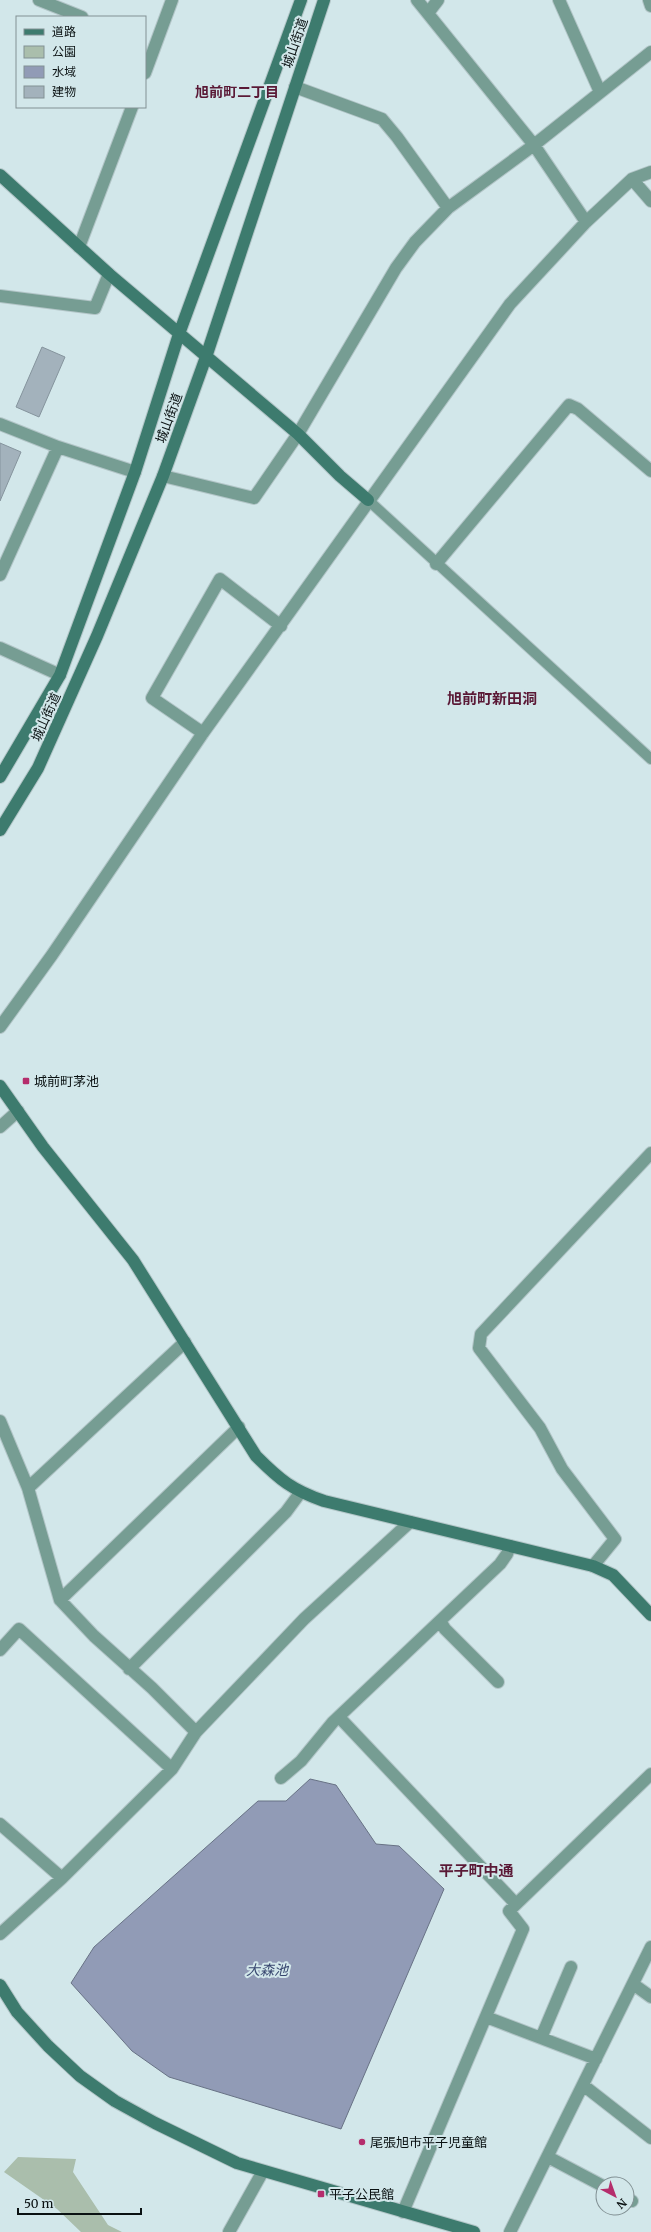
<svg xmlns="http://www.w3.org/2000/svg" width="651" height="2232" font-family="Merriweather,'Noto Sans JP',serif">
  <style>
    .green { fill: #aabeac }
    .water { fill: #919bb6; stroke: #687285 }
    .building { fill: #a3b2bc; stroke: #85949d }
    .lines { fill: none; stroke-linecap: round; stroke-linejoin: round }
    .lane-casing { stroke: #b2c5c7; stroke-width: 12 }
    .street-casing { stroke: #b2c5c7; stroke-width: 14 }
    .secondary-casing { stroke: #b2c5c7; stroke-width: 14 }
    .lane { stroke: #769d93; stroke-width: 10 }
    .street { stroke: #769d93; stroke-width: 12 }
    .secondary { stroke: #3d7b6e; stroke-width: 12 }
    .poi-dot { fill: #b52d6c; stroke: #d2e7ea; stroke-width: 1.5 }
    .labels { text-anchor: middle; dominant-baseline: central; stroke-width: 4; stroke-linejoin: round; paint-order: stroke }
    .street-label { font-size: 13px; fill: #0a1112; stroke: #d2e7ea }
    .poi-label { font-size: 13px; fill: #0a1112; stroke: #d2e7ea; text-anchor: start }
    .neighbourhood-label { font-size: 14px; font-weight: bold; fill: #5a1936; stroke: #d2e7ea }
    .water-label { font-size: 14px; font-style: italic; fill: #394870; stroke: #d2e7ea }
    .quarter-label { font-size: 15px; font-weight: bold; fill: #5a1936; stroke: #d2e7ea }
  </style>
  <rect width="100%" height="100%" fill="#d2e7ea"/>
  <!-- green -->
  <path class="green" d="M18 2157 76 2159 73 2172 108 2225 122 2232H81L57 2209 4 2172Z"/>
  <!-- water -->
  <path class="water" d="M310 1779 336 1785 376 1844 399 1846 444 1889 341 2129 169 2077 132 2051 71 1983 94 1947 258 1801H286Z"/>
  <!-- building -->
  <path class="building" d="M42 347 65 357 39 417 16 407Z
    M0 443 21 452 0 501Z"/>
  <g class="lines">
    <!-- lane casing -->
    <g class="lane-casing">
      <path id="lane" d="M368 500 651 759"/>
    </g>
    <!-- street casing -->
    <g class="street-casing">
      <path id="street" d="M39 0 82 17
        M417 0 534 145 586 222
        M559 0 600 92
        M649 0 651 6
        M428 13 438 0
        M145 73 172 0
        M295 87 382 119 397 137 448 208
        M632 179 651 201
        M79 247 132 107
        M0 296 95 308 109 274
        M0 424 58 447 135 472
        M163 476 254 498 298 434 396 268 415 242 448 208 534 145 651 52
        M436 564 569 405 578 409 651 471
        M0 575 58 447
        M0 648 60 675
        M203 733 152 698 220 579 281 626
        M0 1027 52 955 203 733 510 304 586 222 632 179 651 172
        M0 1127 18 1111
        M0 1421 28 1488 60 1600 94 1636 152 1688 196 1732
        M28 1488 185 1342
        M593 1566 615 1539 562 1469 540 1428 479 1348 481 1334 651 1153
        M60 1600 239 1427
        M440 1621 445 1629 498 1682
        M0 1650 19 1629 172 1769
        M129 1669 286 1512 300 1493
        M339 1717 515 1903
        M281 1778 301 1761 333 1722 500 1564 507 1554 510 1546
        M0 1824 62 1878
        M0 1934 62 1878 172 1769 196 1732 304 1619 410 1522
        M633 1984 651 1997
        M486 2017 596 2059
        M541 2038 571 1967
        M583 2085 651 2138
        M548 2157 603 2186
        M627 2199 632 2201
        M403 2212 523 1929 509 1911 651 1774
        M229 2232 263 2171
        M510 2232 651 1947"/>
    </g>
    <!-- secondary casing -->
    <g class="secondary-casing">
      <path id="secondary" d="M0 175 109 274 298 434 340 476 368 500
        M0 777 60 675 135 472 179 334 301 0
        M0 830 38 768 97 636 163 476 206 357 324 0
        M0 1086 43 1147 133 1260 256 1456C280 1480 292 1490 324 1501L593 1566 613 1575 651 1615
        M0 1985 17 2012 48 2046 80 2076 115 2101 155 2123 237 2163 474 2232"/>
    </g>
    <!-- lane -->
    <use href="#lane" class="lane"/>
    <!-- street -->
    <use href="#street" class="street"/>
    <!-- secondary -->
    <use href="#secondary" class="secondary"/>
  </g>
  <!-- markers -->
  <g class="poi-dot">
    <rect x="22" y="1077" width="8" height="8" rx="2"/>
    <circle cx="362" cy="2142" r="4"/>
    <rect x="317" y="2190" width="8" height="8" rx="2"/>
  </g>
  <g class="labels">
    <!-- street labels -->
    <g class="street-label">
      <text transform="translate(295 43) rotate(-71)">城山街道</text>
      <text transform="translate(169 418) rotate(-70)">城山街道</text>
      <text transform="translate(46 717) rotate(-66)">城山街道</text>
    </g>
    <!-- poi labels -->
    <g class="poi-label">
      <text x="34" y="1081">城前町茅池</text>
      <text x="370" y="2142">尾張旭市平子児童館</text>
      <text x="329" y="2194">平子公民館</text>
    </g>
    <!-- neighbourhood labels -->
    <g class="neighbourhood-label">
      <text x="237" y="92">旭前町二丁目</text>
    </g>
    <!-- water labels -->
    <g class="water-label">
      <text x="267" y="1970">大森池</text>
    </g>
    <!-- quarter labels -->
    <g class="quarter-label">
      <text x="492" y="698">旭前町新田洞</text>
      <text x="476" y="1870">平子町中通</text>
    </g>
  </g>
  <!-- legend -->
  <rect x="16" y="16" width="130" height="92" fill="#d2e7ea" stroke="#829194"/>
  <rect x="24" y="29" width="20" height="6" fill="#3d7b6e" stroke="#829194"/>
  <text x="52" y="36" font-size="12" fill="#0a1112">道路</text>
  <rect x="24" y="46" width="20" height="12" fill="#aabeac" stroke="#829194"/>
  <text x="52" y="56" font-size="12" fill="#0a1112">公園</text>
  <rect x="24" y="66" width="20" height="12" fill="#919bb6" stroke="#829194"/>
  <text x="52" y="76" font-size="12" fill="#0a1112">水域</text>
  <rect x="24" y="86" width="20" height="12" fill="#a3b2bc" stroke="#829194"/>
  <text x="52" y="96" font-size="12" fill="#0a1112">建物</text>
  <!-- north arrow -->
  <g transform="translate(615 2196) rotate(139)"><circle r="19" fill="#d2e7ea" stroke="#829194"/>
  <path d="M0-3L7 15L0 10L-7 15Z" fill="#b52d6c"/>
  <text y="-6" font-size="11" font-weight="bold" text-anchor="middle" fill="#0a1112">N</text>
  </g>
  <!-- scale -->
  <path d="M18 2208v6h123v-6" fill="none" stroke="#0a1112" stroke-width="2"/>
  <text x="24" y="2208" font-size="12" fill="#0a1112" stroke="#d2e7ea" stroke-width="3" paint-order="stroke">50 m</text>
</svg>
